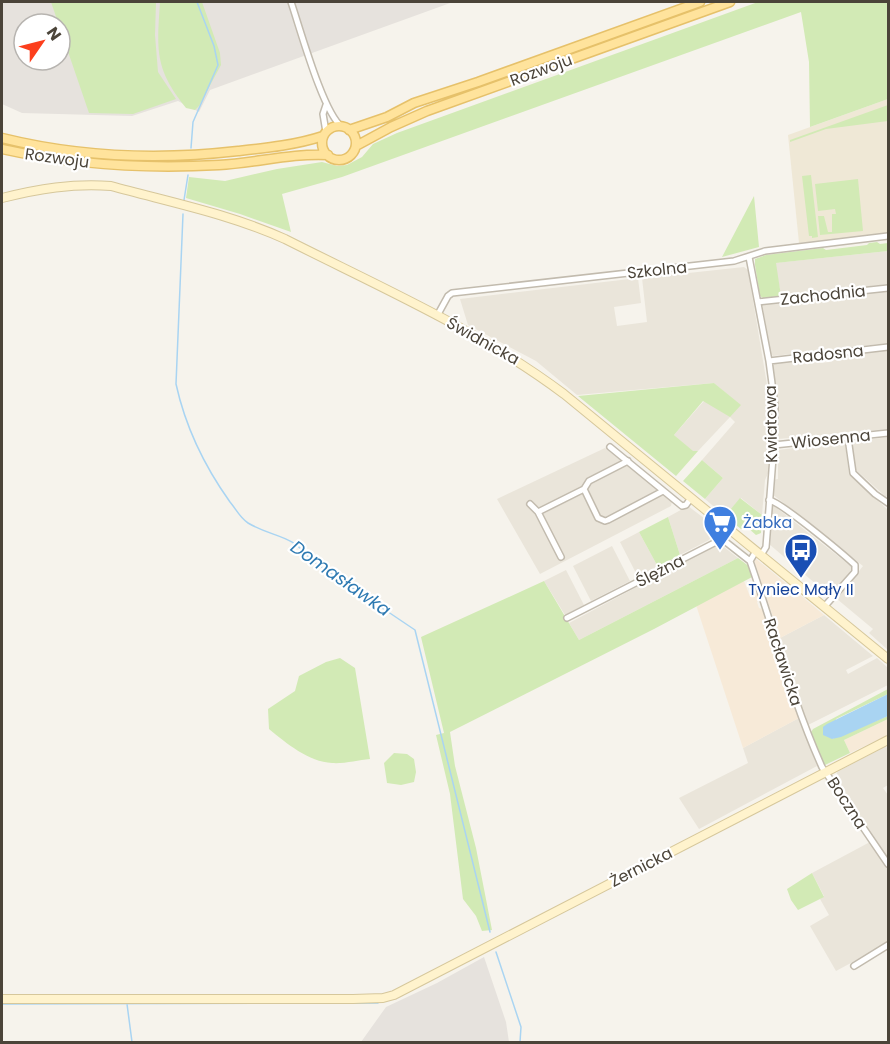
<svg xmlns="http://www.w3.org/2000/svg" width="890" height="1044" font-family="Poppins,sans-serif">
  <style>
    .residential { fill: #eae5da }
    .commercial { fill: #f7ead8 }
    .industrial { fill: #e6e2dd; fill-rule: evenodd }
    .education { fill: #efe8d6 }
    .green { fill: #d2eab5 }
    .water { fill: #a9d4f2 }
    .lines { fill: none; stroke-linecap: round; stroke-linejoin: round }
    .stream { stroke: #a9d4f2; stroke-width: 1.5 }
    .street-casing { stroke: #c2bbae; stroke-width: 8 }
    .secondary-casing { stroke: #d6c79b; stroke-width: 10 }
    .primary-casing { stroke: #e6c16a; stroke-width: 11 }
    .street { stroke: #fff; stroke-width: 5 }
    .secondary { stroke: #fff3cd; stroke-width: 8 }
    .primary { stroke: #ffe39c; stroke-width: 8 }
    .labels { text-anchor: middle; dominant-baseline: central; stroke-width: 4.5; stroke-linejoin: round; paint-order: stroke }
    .street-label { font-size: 16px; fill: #4b4439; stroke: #fff }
    .shop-label { font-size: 16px; fill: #366cbe; stroke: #fff; text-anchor: start }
    .transit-label { font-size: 16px; fill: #164399; stroke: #fff }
    .water-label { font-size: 18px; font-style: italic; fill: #2e7ab2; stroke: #fff }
  </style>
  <rect width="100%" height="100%" fill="#f6f3ec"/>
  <!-- residential -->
  <path class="residential" d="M888 251V284L781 296 775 263Z
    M744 267 748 270 771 409 770 469 765 480 762 515 741 498 725 516 705 499 723 478 702 460 735 422 730 417 698 451 693 452 674 435 704 401 740 405 714 383 577 395 536 361 468 325 460 299 638 278 641 303 614 307 617 326 647 322 642 278Z
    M888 291V343L773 356 771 354 762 303Z
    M888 350V429L778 439 779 410 772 366 775 363 819 358 820 363 829 362V357Z
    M888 437V495L886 497 855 469 852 442Z
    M842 442 845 444 849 474 888 510V650L869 633 873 629 837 599 863 566 772 494 773 480 778 479V450Z
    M605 448 672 501 671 506 540 574 497 499Z
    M773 505 852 567 849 575 830 596 769 544 771 506Z
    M688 506 717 528 709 540 680 555 668 517Z
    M639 532 658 567 638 577 620 542Z
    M716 545 718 547H724L738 558 579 640 569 623Z
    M612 546 630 581 591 601 573 566Z
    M566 570 584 605 565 615 544 581Z
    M824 615 873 656 846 670 848 674 877 658 888 668V685L808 725 795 695 783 654 785 652 780 638Z
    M799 718 817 766 699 829 679 798 748 763 743 748Z
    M886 746 888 751V785L883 788 888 795V858L836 778 837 772Z
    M870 842 888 868V943L836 971 810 926 829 915 820 899 824 896 812 873Z"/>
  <!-- commercial -->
  <path class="commercial" d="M755 558 811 604 824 615 780 638 754 560Z
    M744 581 749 594 759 593 760 598 757 602 759 608 764 610 799 718 743 748 696 605Z
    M888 719V735L850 753 844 740Z"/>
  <!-- industrial -->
  <path class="industrial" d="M2 2H453L210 90 199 112 178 101 132 116 22 113 2 104ZM24 24H60V60H24Z
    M484 957 506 1022 509 1042H361L386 1007 437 983Z"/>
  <!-- education -->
  <path class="education" d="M888 99V234L799 243 788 135Z"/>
  <!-- green -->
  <path class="green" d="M51 2H156L155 35 158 72 176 99 133 114 89 113Z
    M160 2H202L220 53 221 65 199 106 195 110 186 108C154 68 157 50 160 2Z
    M758 2H888V99L810 127 809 62 801 12 342 177 282 194 291 232 240 214 186 198 189 177 225 181 277 169 322 162 337 166 347 165 362 157 373 144 397 133Z
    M888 105V121L826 129 790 142V140Z
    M811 175 818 237 812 238V236H809L802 176Z
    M858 179 863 231 820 235 818 216H824L828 232H832V214H836L835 209 818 211 815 184Z
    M754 196 759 247 722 257Z
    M877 242 880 244 888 243V251L776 263 781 296 763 298 760 296 755 265V259L766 255 823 248 826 250 867 245 869 243Z
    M714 383 741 405 730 417 703 401 674 435 693 451H698L676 476 578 396Z
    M702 460 723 478 705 499 683 481Z
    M740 498 762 515 761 533 756 535 748 528 741 529 725 516Z
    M668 517 680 555 658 567 639 532Z
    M738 558 750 567 754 576 654 629 450 732 455 766 476 848 492 930 482 931 476 916 463 899 450 794 436 735 444 733 421 637 544 581 579 640Z
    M340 658 355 668 370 759C358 760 344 764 332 763 309 762 286 743 269 729L268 709 295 691 299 676 326 662Z
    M888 689V694L836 719 832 739 888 716V719L844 740 850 753 825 765 823 763 810 734 813 729Z
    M394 753 407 754 414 759 416 772 414 782 401 785 387 783 384 763Z
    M812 873 824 897 798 910 791 900 787 889Z"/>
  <!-- water -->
  <path class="water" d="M888 694V716L841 737 832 739 823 735V727L827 724Z"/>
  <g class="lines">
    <!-- stream -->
    <path class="stream" d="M191 148 193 122 218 65 214 46 197 2
      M184 200 188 175
      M183 214 176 384C185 425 205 467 230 502 236 509 240 518 248 523 273 538 291 533 311 560L415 630 490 932
      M496 952 521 1027 520 1042
      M2 1004 378 1003
      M127 1004 132 1042"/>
    <!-- street casing -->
    <g class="street-casing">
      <path id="street" d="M291 2C300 28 323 113 342 127
        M326 105 323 114 326 132
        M749 257 769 361 775 406 774 445 766 547 761 555
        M758 302 888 288
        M437 316 448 296 452 293 734 261 765 251 888 236
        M769 361 888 347
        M848 438 853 473 875 494 888 503
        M774 445 888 433
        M610 447 682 506 686 505 691 498
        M628 461 589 481 584 489 598 518 605 521 608 520 663 491
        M769 500C781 502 843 554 855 565V572L824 607
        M530 504 538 512 561 557
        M538 512 584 489
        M756 551 750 561C774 630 792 700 822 767L888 864
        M567 618 722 539 750 561
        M854 966 888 945"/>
    </g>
    <!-- secondary casing -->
    <g class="secondary-casing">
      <path id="secondary" d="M2 198C38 189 73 183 111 186 169 202 230 214 285 239 380 287 479 330 564 394L888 659
        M2 999H353L383 998 394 995 888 740"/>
    </g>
    <!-- primary casing -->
    <g class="primary-casing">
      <path id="primary" d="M322 143a17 17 0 1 1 34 0a17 17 0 1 1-34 0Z
        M349 130 387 117 414 103 478 82 700 2
        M2 138C79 157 159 160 238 151 266 148 296 145 323 136
        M356 146 391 127 427 111 730 2
        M2 149C74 165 146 169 219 165 256 163 291 153 328 155"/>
    </g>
    <!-- street -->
    <use href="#street" class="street"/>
    <!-- secondary -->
    <use href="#secondary" class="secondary"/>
    <!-- primary -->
    <use href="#primary" class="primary"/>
  </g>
  <!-- icons -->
  <defs>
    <g id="supermarket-pin" transform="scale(1.725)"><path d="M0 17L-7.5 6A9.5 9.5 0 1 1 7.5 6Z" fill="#3f7fe0" stroke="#fff"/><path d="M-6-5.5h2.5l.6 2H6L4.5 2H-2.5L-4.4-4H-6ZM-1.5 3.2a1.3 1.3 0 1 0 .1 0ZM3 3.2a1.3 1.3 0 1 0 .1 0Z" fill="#fff"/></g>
    <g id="bus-pin" transform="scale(1.725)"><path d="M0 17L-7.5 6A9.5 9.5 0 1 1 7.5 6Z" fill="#1a4fb4" stroke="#fff"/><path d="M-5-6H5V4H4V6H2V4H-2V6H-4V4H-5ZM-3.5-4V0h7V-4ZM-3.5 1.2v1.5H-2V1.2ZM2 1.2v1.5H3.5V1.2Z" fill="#fff"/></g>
  </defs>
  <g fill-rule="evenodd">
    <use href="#supermarket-pin" x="720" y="522"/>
    <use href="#bus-pin" x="801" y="550"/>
  </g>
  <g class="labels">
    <!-- street labels -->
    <g class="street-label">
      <text transform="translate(541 70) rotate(-20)">Rozwoju</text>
      <text transform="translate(57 158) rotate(8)">Rozwoju</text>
      <text transform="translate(657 270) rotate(-6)">Szkolna</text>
      <text transform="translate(823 295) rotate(-6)">Zachodnia</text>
      <text transform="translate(483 341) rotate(29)">Świdnicka</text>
      <text transform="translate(828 354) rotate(-6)">Radosna</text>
      <text transform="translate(771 424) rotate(-91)">Kwiatowa</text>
      <text transform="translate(831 439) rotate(-6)">Wiosenna</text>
      <text transform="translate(660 571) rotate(-27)">Ślężna</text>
      <text transform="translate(783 662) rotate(72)">Racławicka</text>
      <text transform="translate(847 803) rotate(57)">Boczna</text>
      <text transform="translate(641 867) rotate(-27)">Żernicka</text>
    </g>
    <!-- shop labels -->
    <g class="shop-label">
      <text x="743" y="522">Żabka</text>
    </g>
    <!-- transit labels -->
    <g class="transit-label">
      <text x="801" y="589">Tyniec Mały II</text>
    </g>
    <!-- water labels -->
    <g class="water-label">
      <text transform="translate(341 578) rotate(35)">Domasławka</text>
    </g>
  </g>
  <!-- border -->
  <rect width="890" height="1044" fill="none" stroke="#4b4439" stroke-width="6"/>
  <!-- north arrow -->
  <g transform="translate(42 42) rotate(55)"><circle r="28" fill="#ffffff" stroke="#b7b4b0" stroke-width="1.5"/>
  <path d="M0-4.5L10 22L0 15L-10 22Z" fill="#fc3f1d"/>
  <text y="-9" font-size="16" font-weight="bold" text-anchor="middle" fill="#4b4439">N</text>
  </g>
</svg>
